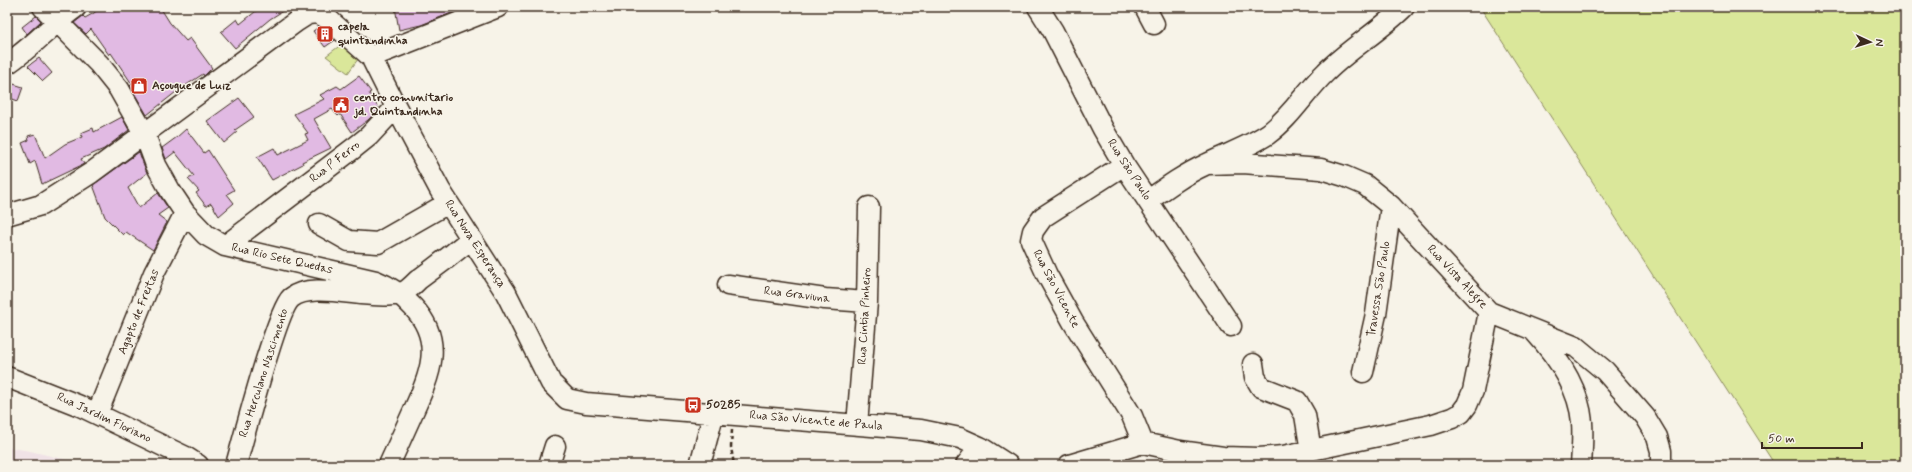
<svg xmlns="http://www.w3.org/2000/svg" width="1912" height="472" font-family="Mynerve,sans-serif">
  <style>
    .built { fill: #f0e2e6 }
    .green { fill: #dae79a; stroke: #8a885c }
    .building { fill: #e1bae3; stroke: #3b2a1e }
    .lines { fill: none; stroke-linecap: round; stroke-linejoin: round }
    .minor-casing { stroke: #3b2a1e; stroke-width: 23 }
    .path { stroke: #3b2a1e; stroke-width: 2.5; stroke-dasharray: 4 3; stroke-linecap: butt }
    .minor { stroke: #f7f3e8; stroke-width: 20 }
    .labels { text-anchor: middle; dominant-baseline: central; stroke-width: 3; stroke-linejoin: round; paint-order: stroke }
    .poi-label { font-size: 12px; font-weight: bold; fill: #3b2a1e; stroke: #f7f3e8; text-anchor: start }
    .street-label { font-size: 12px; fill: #3b2a1e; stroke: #f7f3e8 }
  </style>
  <rect width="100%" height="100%" fill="#f7f3e8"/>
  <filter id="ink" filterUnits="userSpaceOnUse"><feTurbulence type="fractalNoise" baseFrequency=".025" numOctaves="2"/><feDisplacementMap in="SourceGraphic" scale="8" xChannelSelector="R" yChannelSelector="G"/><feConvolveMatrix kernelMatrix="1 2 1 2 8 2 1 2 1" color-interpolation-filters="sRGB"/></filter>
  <g filter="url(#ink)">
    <!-- built -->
    <path class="built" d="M7 447 30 451 88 465H7Z"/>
    <!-- green -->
    <path class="green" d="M1480 7H1905V465H1775Z
      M342 44 361 55 348 73 326 56Z"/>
    <!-- building -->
    <path class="building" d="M101 7H160L170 23 186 41 190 38 212 68 204 76 203 74 176 92 147 115 130 86 132 84 111 53 109 55 91 29 86 34 74 23 83 16 85 18 94 13Z
      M261 7H289L270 19 235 48 221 32 237 19 240 24Z
      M395 7H458L459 10 421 25 399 30Z
      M36 16 41 21 27 34 22 27Z
      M319 27 320 28 335 40 325 47 313 31Z
      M39 58 52 73 43 81 28 66Z
      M359 76 371 92 369 93 379 109 368 120 352 132 340 114 338 116 332 109 314 119 331 148 302 162 303 164 272 180 257 157 274 148 278 155 308 140 305 134 308 133 294 114 324 99 320 95 337 86 341 89Z
      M7 82 23 87 18 101 7 97Z
      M239 98 254 117 235 130 237 132 224 143 207 121Z
      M122 117 129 130 104 149 81 159 84 164 42 184 35 161 30 164 22 143 29 140 28 136 35 134 45 158 65 144 82 137 81 133 93 128 94 132Z
      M186 129 204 153 208 150 234 190 227 194 234 203 219 216 211 203 206 206 196 193 199 191 188 179 194 176 175 152 166 159 162 148 177 137Z
      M139 152 147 173 128 188 139 208 158 193 168 208 158 215 167 222 153 250 126 232 123 235 105 217 93 185Z"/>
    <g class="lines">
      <!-- minor casing -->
      <g class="minor-casing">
        <path id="minor" d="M43 7 99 64 119 89 145 135 156 165 171 192 185 213 206 235 225 246 376 281C392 287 402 295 413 307 445 341 430 375 413 412 405 430 397 447 389 465
          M1038 7 1053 31 1103 129 1124 165 1231 326
          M1145 7 1154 24
          M371 57 498 7
          M7 64C33 47 52 24 76 7
          M396 107 440 190 506 293 551 383 567 399 586 403 921 430 960 438 980 447 1008 465
          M1207 164 1243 163 1321 169 1344 176 1365 185 1391 206 1489 312 1576 347 1605 371 1645 417 1657 437 1661 451V465
          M1124 165 1043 217 1033 231 1031 240 1047 275 1073 322 1132 416 1143 443
          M1149 200C1167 187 1185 174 1205 165 1227 154 1248 147 1268 134 1291 117 1306 91 1326 72 1350 48 1380 31 1404 7
          M7 215 41 205 91 173 297 21 308 14 317 13 327 18 371 57 396 107 369 136 354 148 225 246
          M319 224 349 241 378 243 448 203
          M728 285 825 299 867 302
          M1534 331C1557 356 1579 388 1582 422 1583 436 1582 451 1581 465
          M1253 364 1255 377 1261 387 1297 401 1305 415 1311 451
          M1363 372 1376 314 1391 206
          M7 377 80 406 184 456 198 465
          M97 414 154 273 185 213
          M857 425 867 302 869 207
          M236 465C243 440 277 310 291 298 312 280 370 301 399 294 405 293 413 285 418 280 436 267 454 253 471 239
          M549 465 555 446
          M700 465 714 412
          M966 465 980 447
          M1069 465 1143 443 1180 451 1223 457 1259 458 1283 456 1431 425 1452 418 1461 413 1467 405 1473 391 1489 312"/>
      </g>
      <!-- path -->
      <path class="path" d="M732 430 731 447 734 465"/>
      <!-- minor -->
      <use href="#minor" class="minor"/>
    </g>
  </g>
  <!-- icons -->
  <defs>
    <g id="building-square" transform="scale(0.9)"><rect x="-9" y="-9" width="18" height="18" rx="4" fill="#c8321e" stroke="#f7f3e8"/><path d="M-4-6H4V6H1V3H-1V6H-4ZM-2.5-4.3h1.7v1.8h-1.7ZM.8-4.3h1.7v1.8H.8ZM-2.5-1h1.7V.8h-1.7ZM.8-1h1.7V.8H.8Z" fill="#fff"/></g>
    <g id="shop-square" transform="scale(0.9)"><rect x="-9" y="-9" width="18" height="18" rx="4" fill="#c8321e" stroke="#f7f3e8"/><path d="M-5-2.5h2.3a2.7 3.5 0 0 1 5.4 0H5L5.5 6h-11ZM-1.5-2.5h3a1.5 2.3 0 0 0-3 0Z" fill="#fff"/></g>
    <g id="civic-square" transform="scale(0.9)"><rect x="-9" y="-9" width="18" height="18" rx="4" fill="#c8321e" stroke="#f7f3e8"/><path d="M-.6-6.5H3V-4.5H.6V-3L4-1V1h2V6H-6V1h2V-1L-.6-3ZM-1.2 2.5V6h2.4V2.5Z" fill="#fff"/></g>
    <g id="bus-square" transform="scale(0.9)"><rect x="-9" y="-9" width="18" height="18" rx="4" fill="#c8321e" stroke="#f7f3e8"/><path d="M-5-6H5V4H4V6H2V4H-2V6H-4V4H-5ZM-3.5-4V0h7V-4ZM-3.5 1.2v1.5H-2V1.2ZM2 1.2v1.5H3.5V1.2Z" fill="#fff"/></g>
  </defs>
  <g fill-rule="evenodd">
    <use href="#building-square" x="325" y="34"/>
    <use href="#shop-square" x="139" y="86"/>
    <use href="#civic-square" x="341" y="105"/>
    <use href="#bus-square" x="693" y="405"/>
  </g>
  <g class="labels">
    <!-- poi labels -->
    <g class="poi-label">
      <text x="338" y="27">capela<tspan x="338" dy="14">quintandinha</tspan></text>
      <text x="152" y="86">Açougue de Luiz</text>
      <text x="354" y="98">centro comunitario<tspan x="354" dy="14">jd. Quintandinha</tspan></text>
      <text x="706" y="405">50285</text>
    </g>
    <!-- street labels -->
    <g class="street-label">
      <text transform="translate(335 162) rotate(-38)">Rua P Ferro</text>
      <text transform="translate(1129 170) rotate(57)">Rua São Paulo</text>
      <text transform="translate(475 244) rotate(57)">Rua Nova Esperança</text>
      <text transform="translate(282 259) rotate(13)">Rua Rio Sete Quedas</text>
      <text transform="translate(1457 277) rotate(47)">Rua Vista Alegre</text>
      <text transform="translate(1056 289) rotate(62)">Rua São Vicente</text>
      <text transform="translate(1379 289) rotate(-81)">Travessa São Paulo</text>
      <text transform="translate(797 295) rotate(7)">Rua Graviuna</text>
      <text transform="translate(139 312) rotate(-68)">Agapto de Freitas</text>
      <text transform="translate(865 316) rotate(-87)">Rua Cintia Pinheiro</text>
      <text transform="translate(264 373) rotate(-72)">Rua Herculano Nascimento</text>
      <text transform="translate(104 418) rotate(25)">Rua Jardim Floriano</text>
      <text transform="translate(816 421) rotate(5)">Rua São Vicente de Paula</text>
    </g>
  </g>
  <!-- margin -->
  <rect width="1912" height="472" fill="none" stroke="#f7f3e8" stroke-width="24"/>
  <rect x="12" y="12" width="1888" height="448" fill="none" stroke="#3b2a1e" stroke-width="1.5" filter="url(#ink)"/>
  <!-- north arrow -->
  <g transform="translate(1870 42) rotate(94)" stroke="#f7f3e8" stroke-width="3" paint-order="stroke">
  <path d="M0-3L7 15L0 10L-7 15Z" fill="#3b2a1e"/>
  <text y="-6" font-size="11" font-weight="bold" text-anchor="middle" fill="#3b2a1e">N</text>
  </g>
  <!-- scale -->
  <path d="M1762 442v6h100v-6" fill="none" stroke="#3b2a1e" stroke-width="2"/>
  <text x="1768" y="442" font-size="12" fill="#3b2a1e" stroke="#f7f3e8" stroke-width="3" paint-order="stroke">50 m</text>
</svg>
